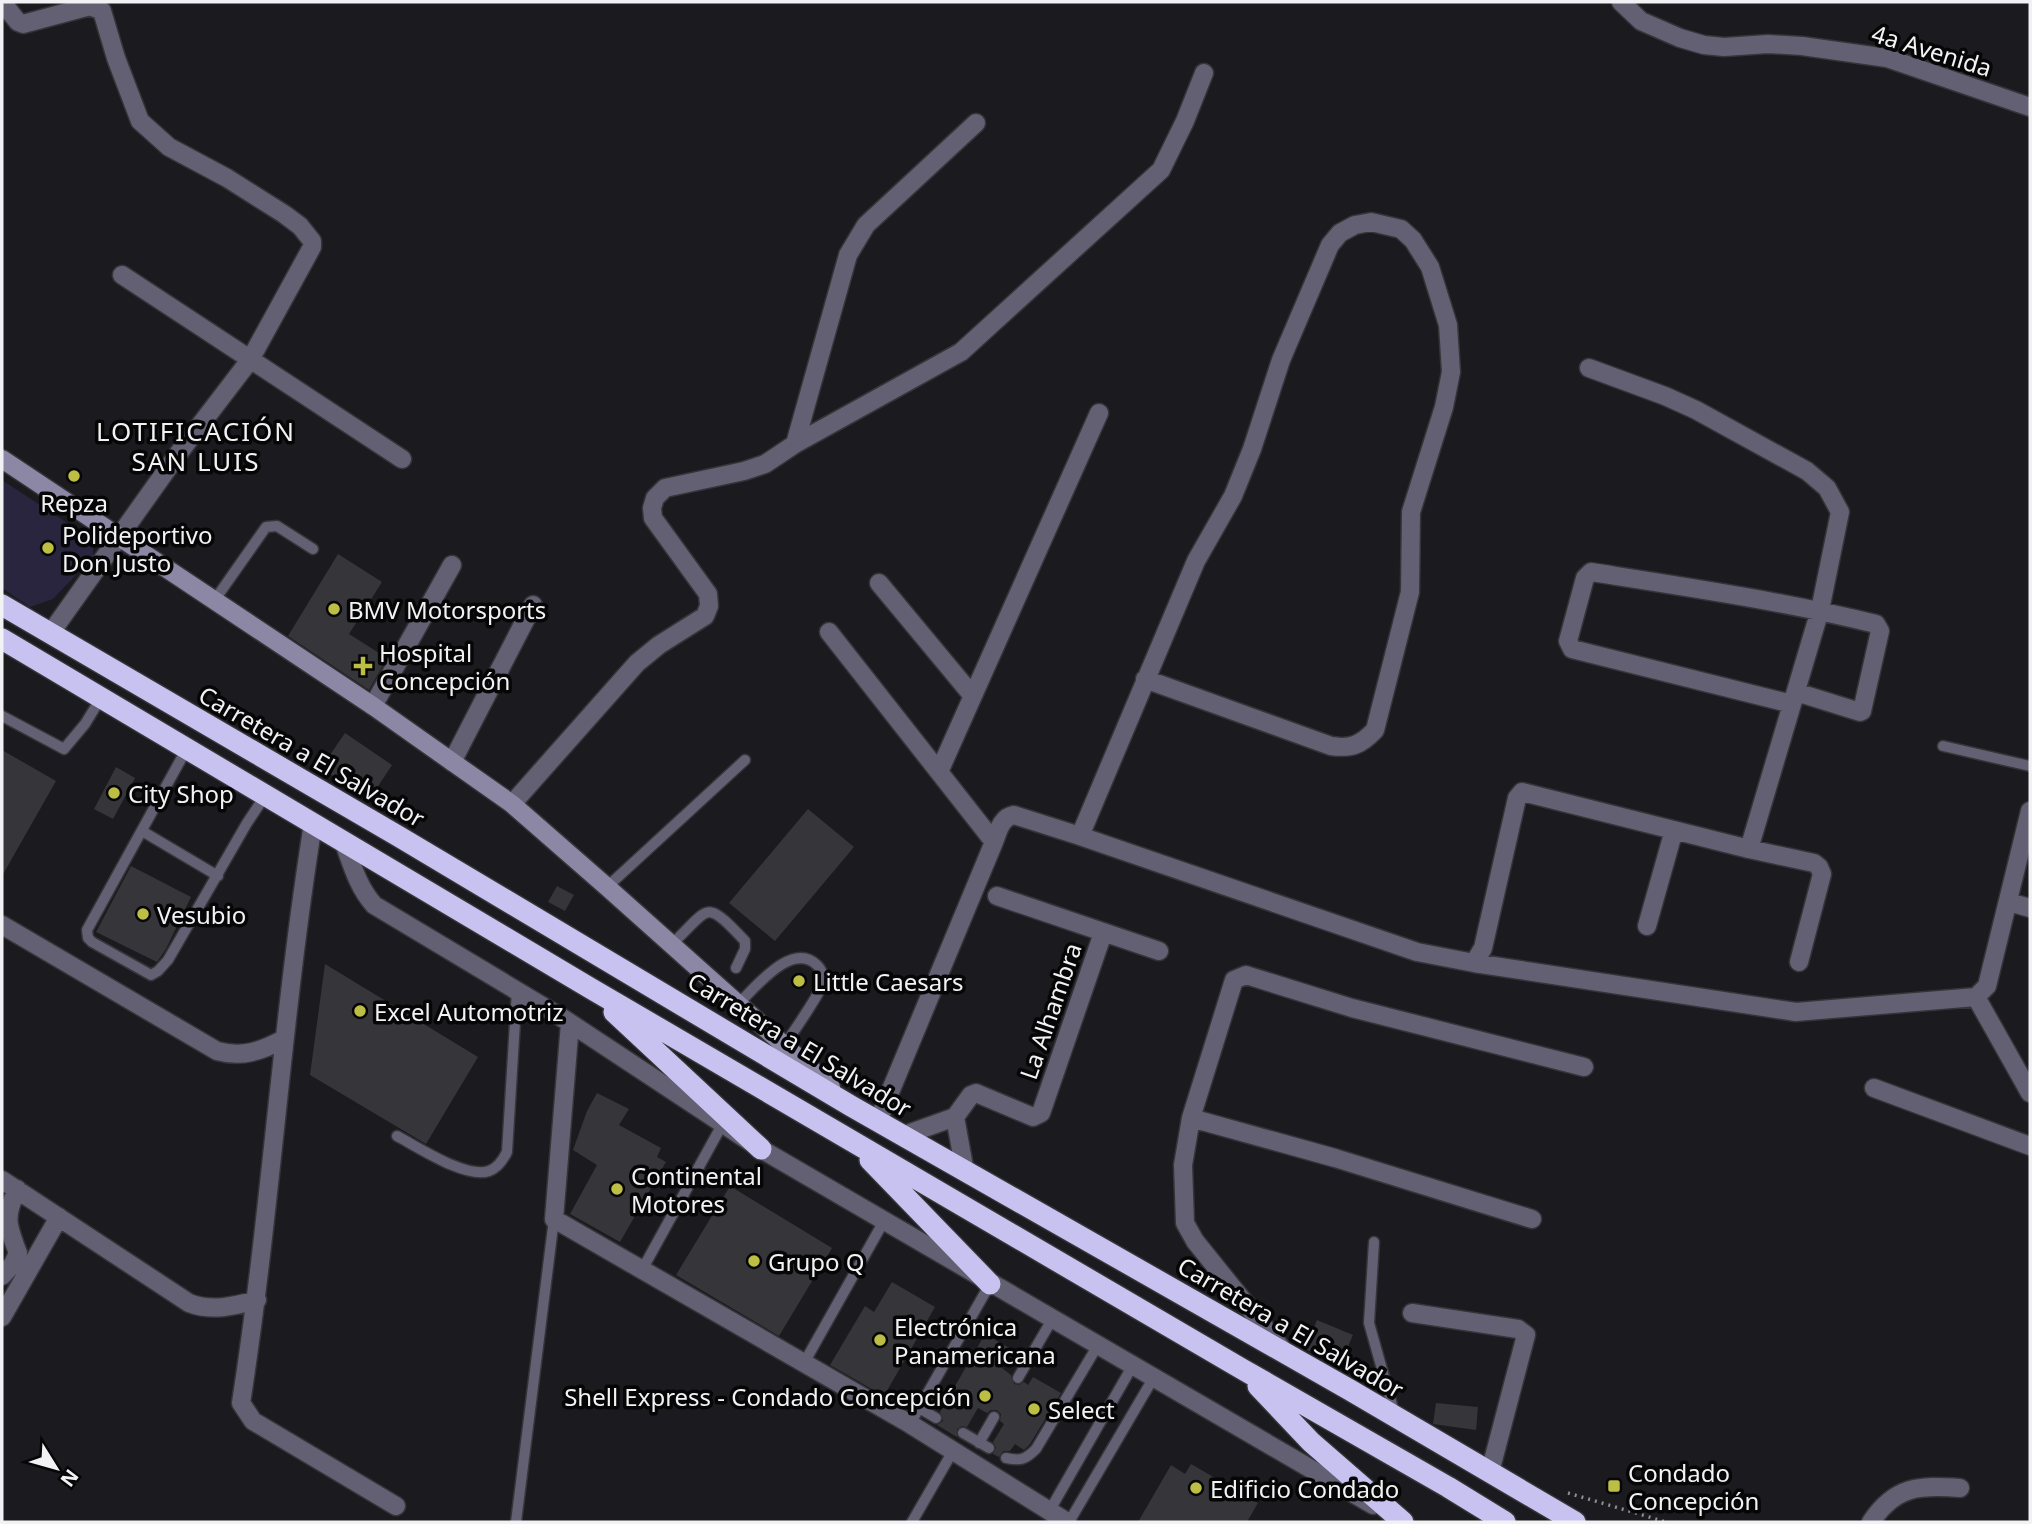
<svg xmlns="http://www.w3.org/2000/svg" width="2032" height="1524" font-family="'Noto Sans',sans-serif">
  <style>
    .green { fill: #29253f }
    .building { fill: #36363a }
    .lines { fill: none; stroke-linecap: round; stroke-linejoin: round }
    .lane-casing { stroke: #353438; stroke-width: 13 }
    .street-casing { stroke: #353438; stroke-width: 21 }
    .secondary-casing { stroke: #353438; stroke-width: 21 }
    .highway-casing { stroke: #353438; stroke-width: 24 }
    .path { stroke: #8d8c90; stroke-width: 3.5; stroke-dasharray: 2 5; stroke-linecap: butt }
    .lane { stroke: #626072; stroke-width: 10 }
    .street { stroke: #626072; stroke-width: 18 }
    .secondary { stroke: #8b87a5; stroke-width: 18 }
    .highway { stroke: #c8c2f0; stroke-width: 21 }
    .poi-dot { fill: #bcbf44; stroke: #060607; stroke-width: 2.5 }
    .labels { text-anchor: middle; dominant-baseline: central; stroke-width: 7; stroke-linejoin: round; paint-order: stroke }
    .street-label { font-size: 24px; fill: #f2f2f5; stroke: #060607 }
    .poi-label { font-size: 24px; fill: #f2f2f5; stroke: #060607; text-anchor: start }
    .neighbourhood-label { font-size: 26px; letter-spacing: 2px; fill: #f2f2f5; stroke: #060607 }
  </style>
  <rect width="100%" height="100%" fill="#1b1a1e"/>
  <!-- green -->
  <path class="green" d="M2 480 93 540V557L53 599 30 607 2 588Z"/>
  <!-- building -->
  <path class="building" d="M338 554 382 582 349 634 387 658 369 690 288 636Z
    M345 733 392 765 369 800 321 768Z
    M2 750 56 781 2 876Z
    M116 767 135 778 113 819 94 809Z
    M808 809 854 847 775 941 729 903Z
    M131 866 191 897 166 949 157 962 96 932Z
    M557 886 574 895 565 911 548 902Z
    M325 964 478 1057 426 1144 310 1075Z
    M597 1093 629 1109 619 1125 661 1148 657 1157 666 1162 620 1242 570 1214 597 1165 573 1150 587 1111Z
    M730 1186 832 1248 779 1336 676 1275Z
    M892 1282 935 1307 884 1396 830 1365 865 1306 874 1312Z
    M1317 1320 1353 1335 1340 1365 1305 1349Z
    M985 1334 1013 1350 1002 1368 1011 1375 1014 1384 1019 1385 1024 1382 1028 1385 1033 1377 1061 1393 1030 1444 1024 1450 1015 1444 1010 1451H1003L999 1457 993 1454 996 1447 993 1442 1004 1424 1000 1421 1001 1414 997 1410H991L987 1413 978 1408 967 1427 962 1426 957 1429V1437L937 1425 943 1421 940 1412Z
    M1436 1403 1478 1407 1476 1430 1433 1424Z
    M1191 1464 1258 1503 1247 1522H1138L1171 1465 1185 1474Z"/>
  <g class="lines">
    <!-- lane casing -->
    <g class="lane-casing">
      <path id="lane" d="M214 601 266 527 277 526 313 549
        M2 716 64 749 85 724 101 698
        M1943 746 2030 766
        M186 750 87 930 88 938 92 942 151 975 158 971 168 960 247 823 265 796
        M142 831 218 876
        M607 887 745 760
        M672 944C711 907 704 898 745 941V949L736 968
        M739 1003C757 986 792 941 817 965 822 970 825 978 822 985 817 999 794 1030 785 1045
        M397 1136C418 1147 466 1179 489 1171 498 1168 503 1160 507 1152L517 990
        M1374 1242 1369 1323 1394 1412
        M642 1270 722 1125
        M804 1363 884 1221
        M1018 1378 1053 1318
        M919 1408 936 1418
        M910 1424 990 1284
        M963 1433 989 1448
        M979 1443 994 1417
        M1006 1458C1020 1461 1025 1460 1036 1449L1098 1345
        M1050 1510 1133 1365
        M516 1522 554 1219
        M912 1522 953 1451
        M1069 1522 1154 1377"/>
    </g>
    <!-- street casing -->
    <g class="street-casing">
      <path id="street" d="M2 2 18 22 23 24 90 6 102 11 116 58 140 121 169 147 227 178 284 214 300 226 312 241V247L250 360 178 454 50 634
        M1621 2 1641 21 1680 38 1704 45 1724 47 1768 44 1802 46 1887 58 2030 107
        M122 275 402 459
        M1589 368 1665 396 1696 410 1807 471 1827 488 1840 512 1820 610 1749 849
        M795 444 848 255 866 225 976 123
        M879 583 972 695
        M829 632 994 842
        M1792 704 1572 649 1568 641 1585 578 1591 572C1687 587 1782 601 1876 624L1880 631 1862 711 1860 712 1796 692
        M373 706 452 565
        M452 762 533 605
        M939 772 1099 413
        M512 804 637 663 659 645 705 616 709 606 708 594 653 518 652 508 655 498 665 488 744 471 765 464 795 444 961 352 1161 170 1185 121 1204 73
        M313 824C282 1016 271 1211 241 1403L253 1421 396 1506
        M1080 836 1196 561 1233 496 1252 449 1281 360 1330 245 1340 233 1355 225 1371 222 1401 229 1413 240 1430 267 1448 325 1451 372 1444 407 1411 512 1410 592 1375 730C1361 745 1351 749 1331 746L1145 679
        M344 843C352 865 358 887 374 905L564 1019 761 1149 1373 1505
        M997 896 1159 951
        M2009 902 2030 908
        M2 925 217 1051C243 1058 261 1051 284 1039
        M1647 926 1674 830
        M1474 963 1483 948 1517 798 1522 792 1749 849 1814 863 1819 867 1822 874 1799 962
        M1976 997 2030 1093
        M570 1023 554 1219 910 1424 1067 1522
        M1874 1088 2030 1146
        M955 1117 965 1172
        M1191 1118 1335 1158 1532 1219
        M878 1121 994 842C998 832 1001 817 1014 815L1080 836 1417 952 1474 963 1796 1012 1976 997 1987 986 2030 811
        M902 1136 955 1117 971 1095 976 1093 1033 1117 1041 1113 1103 933
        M2 1180 189 1303C212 1312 234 1306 257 1300
        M2 1276 13 1264 18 1253C7 1224 4 1218 17 1189
        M1412 1313 1518 1329 1526 1335 1490 1472
        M2 1317 59 1217
        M1282 1349 1195 1241 1185 1223 1183 1165 1191 1118 1234 980 1246 975 1352 1008 1584 1067
        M1871 1522C1895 1486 1919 1485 1960 1488"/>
    </g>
    <!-- secondary casing -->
    <g class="secondary-casing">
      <path id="secondary" d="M2 459 373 706 512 804 607 887 831 1087"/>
    </g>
    <!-- highway casing -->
    <g class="highway-casing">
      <path id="highway" d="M2 605 398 836 851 1106 1350 1390 1575 1522
        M2 639 590 988 1242 1369 1448 1487 1505 1522
        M614 1012 761 1149
        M870 1160 990 1284
        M1258 1386 1311 1442 1403 1522"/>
    </g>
    <!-- path -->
    <path class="path" d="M1568 1493 1666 1522"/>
    <!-- lane -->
    <use href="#lane" class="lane"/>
    <!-- street -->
    <use href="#street" class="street"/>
    <!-- secondary -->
    <use href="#secondary" class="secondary"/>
    <!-- highway -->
    <use href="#highway" class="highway"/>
  </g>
  <!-- markers -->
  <g class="poi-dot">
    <circle cx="74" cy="476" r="7"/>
    <circle cx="48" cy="548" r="7"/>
    <circle cx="334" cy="609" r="7"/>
    <path d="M359.5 655.5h7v7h7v7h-7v7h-7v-7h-7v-7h7z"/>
    <circle cx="114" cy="793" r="7"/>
    <circle cx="143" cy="914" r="7"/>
    <circle cx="799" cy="981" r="7"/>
    <circle cx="360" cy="1011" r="7"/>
    <circle cx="617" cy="1189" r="7"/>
    <circle cx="754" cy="1261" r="7"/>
    <circle cx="880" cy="1340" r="7"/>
    <circle cx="985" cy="1396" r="7"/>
    <circle cx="1034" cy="1409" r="7"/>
    <rect x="1607" y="1479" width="14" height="14" rx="3.5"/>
    <circle cx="1196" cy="1488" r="7"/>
  </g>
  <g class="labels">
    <!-- street labels -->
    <g class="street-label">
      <text transform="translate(1932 50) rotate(17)">4a Avenida</text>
      <text transform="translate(312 756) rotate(30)">Carretera a El Salvador</text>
      <text transform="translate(1050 1011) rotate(-71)">La Alhambra</text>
      <text transform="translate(800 1044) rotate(31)">Carretera a El Salvador</text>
      <text transform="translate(1291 1327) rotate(30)">Carretera a El Salvador</text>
    </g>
    <!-- poi labels -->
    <g class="poi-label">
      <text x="74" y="502" text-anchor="middle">Repza</text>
      <text x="62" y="534">Polideportivo<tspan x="62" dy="28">Don Justo</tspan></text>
      <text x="348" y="609">BMV Motorsports</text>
      <text x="379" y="652">Hospital<tspan x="379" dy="28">Concepción</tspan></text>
      <text x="128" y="793">City Shop</text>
      <text x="157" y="914">Vesubio</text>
      <text x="813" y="981">Little Caesars</text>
      <text x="374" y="1011">Excel Automotriz</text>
      <text x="631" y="1175">Continental<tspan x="631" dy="28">Motores</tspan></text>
      <text x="768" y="1261">Grupo Q</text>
      <text x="894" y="1326">Electrónica<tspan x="894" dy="28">Panamericana</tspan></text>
      <text x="971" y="1396" text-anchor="end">Shell Express - Condado Concepción</text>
      <text x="1048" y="1409">Select</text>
      <text x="1628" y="1472">Condado<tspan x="1628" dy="28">Concepción</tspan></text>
      <text x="1210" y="1488">Edificio Condado</text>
    </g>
    <!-- neighbourhood labels -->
    <g class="neighbourhood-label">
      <text x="196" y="431">LOTIFICACIÓN<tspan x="196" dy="30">SAN LUIS</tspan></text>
    </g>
  </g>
  <!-- border -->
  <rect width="2032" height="1524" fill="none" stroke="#f2f2f5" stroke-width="7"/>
  <!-- north arrow -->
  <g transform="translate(56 1468) rotate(127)" stroke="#060607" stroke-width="5" paint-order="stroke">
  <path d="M0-5L12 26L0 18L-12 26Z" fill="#f2f2f5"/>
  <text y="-10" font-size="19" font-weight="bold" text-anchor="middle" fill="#f2f2f5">N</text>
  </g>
</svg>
